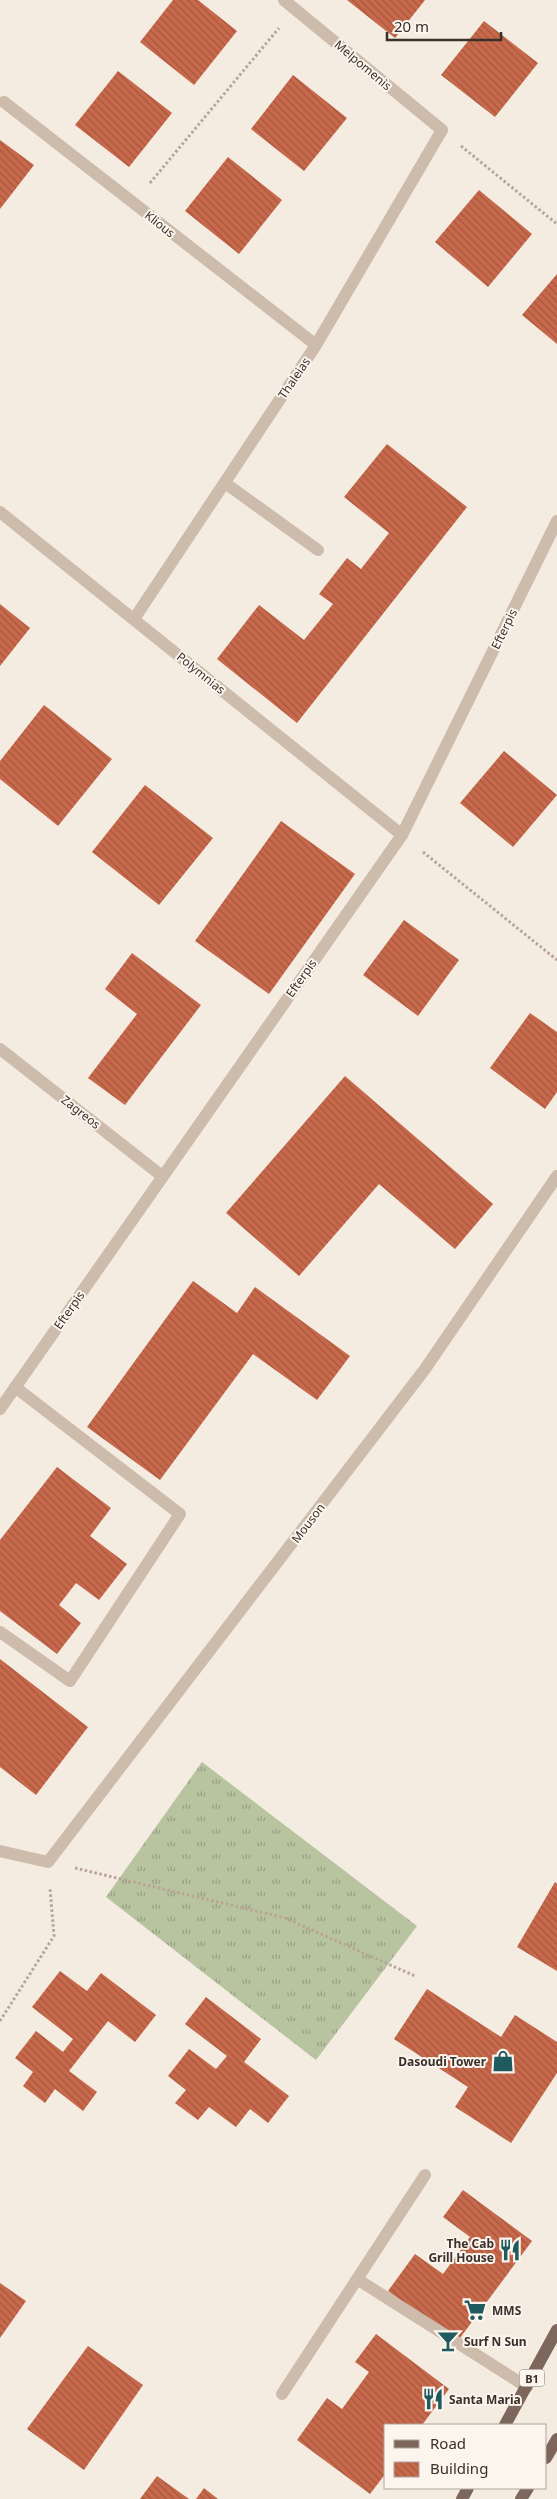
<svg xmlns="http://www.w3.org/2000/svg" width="557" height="2499" font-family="'Noto Sans',sans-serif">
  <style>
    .grass { fill: url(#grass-tufts) }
    .building { fill: url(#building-back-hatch) }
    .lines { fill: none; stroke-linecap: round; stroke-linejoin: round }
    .path { stroke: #b9a596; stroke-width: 3; stroke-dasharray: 2.5 2.5; stroke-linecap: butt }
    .lane { stroke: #cdbbac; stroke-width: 12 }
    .street { stroke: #cdbbac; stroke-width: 12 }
    .primary { stroke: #7d675c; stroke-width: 12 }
    .labels { text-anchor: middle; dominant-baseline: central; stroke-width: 4; stroke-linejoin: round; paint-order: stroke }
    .shield { fill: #fbf5ee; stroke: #756b66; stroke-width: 1 }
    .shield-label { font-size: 11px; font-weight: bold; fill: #3b302b }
    .street-label { font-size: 12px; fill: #3b302b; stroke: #fbf5ee }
    .poi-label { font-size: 12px; font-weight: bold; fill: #3b302b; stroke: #fbf5ee; text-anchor: start }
  </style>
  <defs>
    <pattern id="grass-tufts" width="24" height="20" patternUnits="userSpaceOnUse" patternTransform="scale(1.25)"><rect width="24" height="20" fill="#b8c4a0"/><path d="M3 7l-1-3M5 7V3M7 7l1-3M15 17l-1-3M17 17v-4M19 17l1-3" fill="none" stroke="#97a083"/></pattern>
    <pattern id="building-back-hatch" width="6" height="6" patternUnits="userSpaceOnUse" patternTransform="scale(1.25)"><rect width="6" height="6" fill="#c8694b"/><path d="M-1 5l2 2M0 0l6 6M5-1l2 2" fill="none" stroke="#a4573f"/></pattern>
  </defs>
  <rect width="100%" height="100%" fill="#f4ebe1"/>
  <!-- grass -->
  <path class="grass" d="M202 1762 417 1926 316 2060 106 1897Z"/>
  <!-- building -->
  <path class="building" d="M173 0H198L237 31 194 85 140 42Z
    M347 0H425L395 38Z
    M484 21 538 63 495 117 441 75Z
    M118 71 172 113 129 167 75 125Z
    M293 75 347 118 304 171 251 129Z
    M0 140 34 165 0 209Z
    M228 157 282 200 239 254 185 211Z
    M479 190 532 234 488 287 435 242Z
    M557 274V344L522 315Z
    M387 444 467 507 297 723 217 659 259 605 304 640 333 604 319 594 347 558 361 569 389 533 344 497Z
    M0 604 30 628 0 666Z
    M44 705 112 759 58 826 0 779V761Z
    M504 751 557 795 513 847 460 803Z
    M145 785 213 838 159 905 92 852Z
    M281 821 355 874 269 994 195 941Z
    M404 920 459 960 418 1016 363 975Z
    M132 953 201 1005 125 1105 88 1078 137 1014 105 989Z
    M530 1013 557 1032V1092L545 1109 490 1068Z
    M345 1076 493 1204 455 1249 379 1184 299 1276 226 1213Z
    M193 1281 237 1313 255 1287 350 1356 317 1400 253 1354 160 1480 87 1427Z
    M57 1467 111 1508 90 1536 127 1564 99 1600 76 1583 59 1605 81 1623 57 1654 0 1611V1540Z
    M0 1659 88 1727 36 1795 0 1767Z
    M555 1882 557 1884V1971L517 1947Z
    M60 1971 87 1991 101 1973 156 2015 135 2042 108 2021 69 2071 97 2092 83 2111 55 2089 45 2103 23 2086 33 2072 15 2058 36 2031 63 2052 73 2039 32 2007Z
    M427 1989 501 2037 515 2015 557 2042V2073L511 2143 455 2107 468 2087 394 2039Z
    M206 1997 261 2039 244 2062 289 2096 268 2123 250 2109 236 2127 209 2107 198 2120 175 2103 186 2090 168 2076 189 2049 216 2069 227 2056 185 2024Z
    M463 2190 532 2241 457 2342 388 2291 415 2254 443 2274 470 2237 443 2217Z
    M0 2283 26 2301 0 2338Z
    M376 2334 449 2389 422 2425H386V2473L370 2494 297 2440 327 2398 342 2409 369 2372 355 2362Z
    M88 2346 143 2385 84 2470 27 2429Z
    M157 2476 189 2499H140Z
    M204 2488 218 2499H196Z"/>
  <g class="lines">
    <!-- path -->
    <path class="path" d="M461 146 557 224
      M150 183 279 28
      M423 852 557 960
      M75 1868 285 1918 415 1976
      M0 2021 54 1936 50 1888"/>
    <!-- lane -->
    <path class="lane" d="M225 483 318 550
      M0 1632 70 1681 180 1514 15 1387
      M357 2279 527 2387
      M282 2394 425 2175"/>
    <!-- street -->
    <path class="street" d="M4 102 316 345
      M0 512 402 835
      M134 619 316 345 442 130 284 0
      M0 1049 162 1176
      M0 1409 402 835 557 521
      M0 1851 48 1862 425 1369 557 1176"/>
    <!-- primary -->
    <path class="primary" d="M505 2425 557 2330
      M546 2458 557 2439
      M462 2499 468 2488
      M521 2499 528 2488"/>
  </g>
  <!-- icons -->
  <defs>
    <g id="shop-bare" transform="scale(1.725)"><path d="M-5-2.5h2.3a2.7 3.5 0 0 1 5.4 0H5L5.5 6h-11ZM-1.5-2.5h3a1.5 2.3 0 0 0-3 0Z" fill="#1f5a5e" stroke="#fbf5ee" stroke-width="2.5" paint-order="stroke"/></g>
    <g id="restaurant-bare" transform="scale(1.725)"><path d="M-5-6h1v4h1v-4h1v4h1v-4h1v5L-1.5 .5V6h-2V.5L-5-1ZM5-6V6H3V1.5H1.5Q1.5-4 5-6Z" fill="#1f5a5e" stroke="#fbf5ee" stroke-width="2.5" paint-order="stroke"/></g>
    <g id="supermarket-bare" transform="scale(1.725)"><path d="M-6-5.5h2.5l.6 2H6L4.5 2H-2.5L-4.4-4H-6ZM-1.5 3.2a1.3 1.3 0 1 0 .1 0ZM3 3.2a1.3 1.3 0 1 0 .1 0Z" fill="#1f5a5e" stroke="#fbf5ee" stroke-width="2.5" paint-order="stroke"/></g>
    <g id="bar-bare" transform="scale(1.725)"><path d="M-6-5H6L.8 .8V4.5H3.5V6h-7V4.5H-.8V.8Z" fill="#1f5a5e" stroke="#fbf5ee" stroke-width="2.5" paint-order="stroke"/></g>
  </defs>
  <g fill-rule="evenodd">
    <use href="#shop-bare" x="503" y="2061"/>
    <use href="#restaurant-bare" x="510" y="2250"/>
    <use href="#supermarket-bare" x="475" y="2310"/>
    <use href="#bar-bare" x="448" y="2341"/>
    <use href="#restaurant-bare" x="433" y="2399"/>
  </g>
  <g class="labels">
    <!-- shield labels -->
    <rect class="shield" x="519.5" y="2369.5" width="25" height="17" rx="4"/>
    <g class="shield-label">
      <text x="532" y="2378">B1</text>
    </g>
    <!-- street labels -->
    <g class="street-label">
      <text transform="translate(363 65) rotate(40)">Melpomenis</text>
      <text transform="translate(160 224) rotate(38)">Klious</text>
      <text transform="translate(294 378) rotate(-56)">Thaleias</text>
      <text transform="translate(504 629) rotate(-64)">Efterpis</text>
      <text transform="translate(201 673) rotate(39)">Polymnias</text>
      <text transform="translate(301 978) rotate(-55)">Efterpis</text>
      <text transform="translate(81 1112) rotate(38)">Zagreos</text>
      <text transform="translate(69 1310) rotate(-55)">Efterpis</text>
      <text transform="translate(308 1523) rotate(-53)">Mouson</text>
    </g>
    <!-- poi labels -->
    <g class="poi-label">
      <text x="486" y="2061" text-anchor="end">Dasoudi Tower</text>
      <text x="494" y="2243" text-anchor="end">The Cab<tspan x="494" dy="14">Grill House</tspan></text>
      <text x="492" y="2310">MMS</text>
      <text x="464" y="2341">Surf N Sun</text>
      <text x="449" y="2399">Santa Maria</text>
    </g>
  </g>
  <!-- legend -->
  <rect x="384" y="2424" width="162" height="65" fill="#fbf5ee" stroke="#aea6a0"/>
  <rect x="394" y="2440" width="25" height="8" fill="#7d675c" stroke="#aea6a0"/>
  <text x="430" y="2449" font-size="15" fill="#3b302b">Road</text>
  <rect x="394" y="2462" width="25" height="15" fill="url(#building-back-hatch)" stroke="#aea6a0"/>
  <text x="430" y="2474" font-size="15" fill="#3b302b">Building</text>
  <!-- scale -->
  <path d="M387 32v8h114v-8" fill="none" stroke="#3b302b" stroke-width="2.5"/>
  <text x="394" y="32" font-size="15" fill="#3b302b" stroke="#fbf5ee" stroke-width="4" paint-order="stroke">20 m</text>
</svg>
